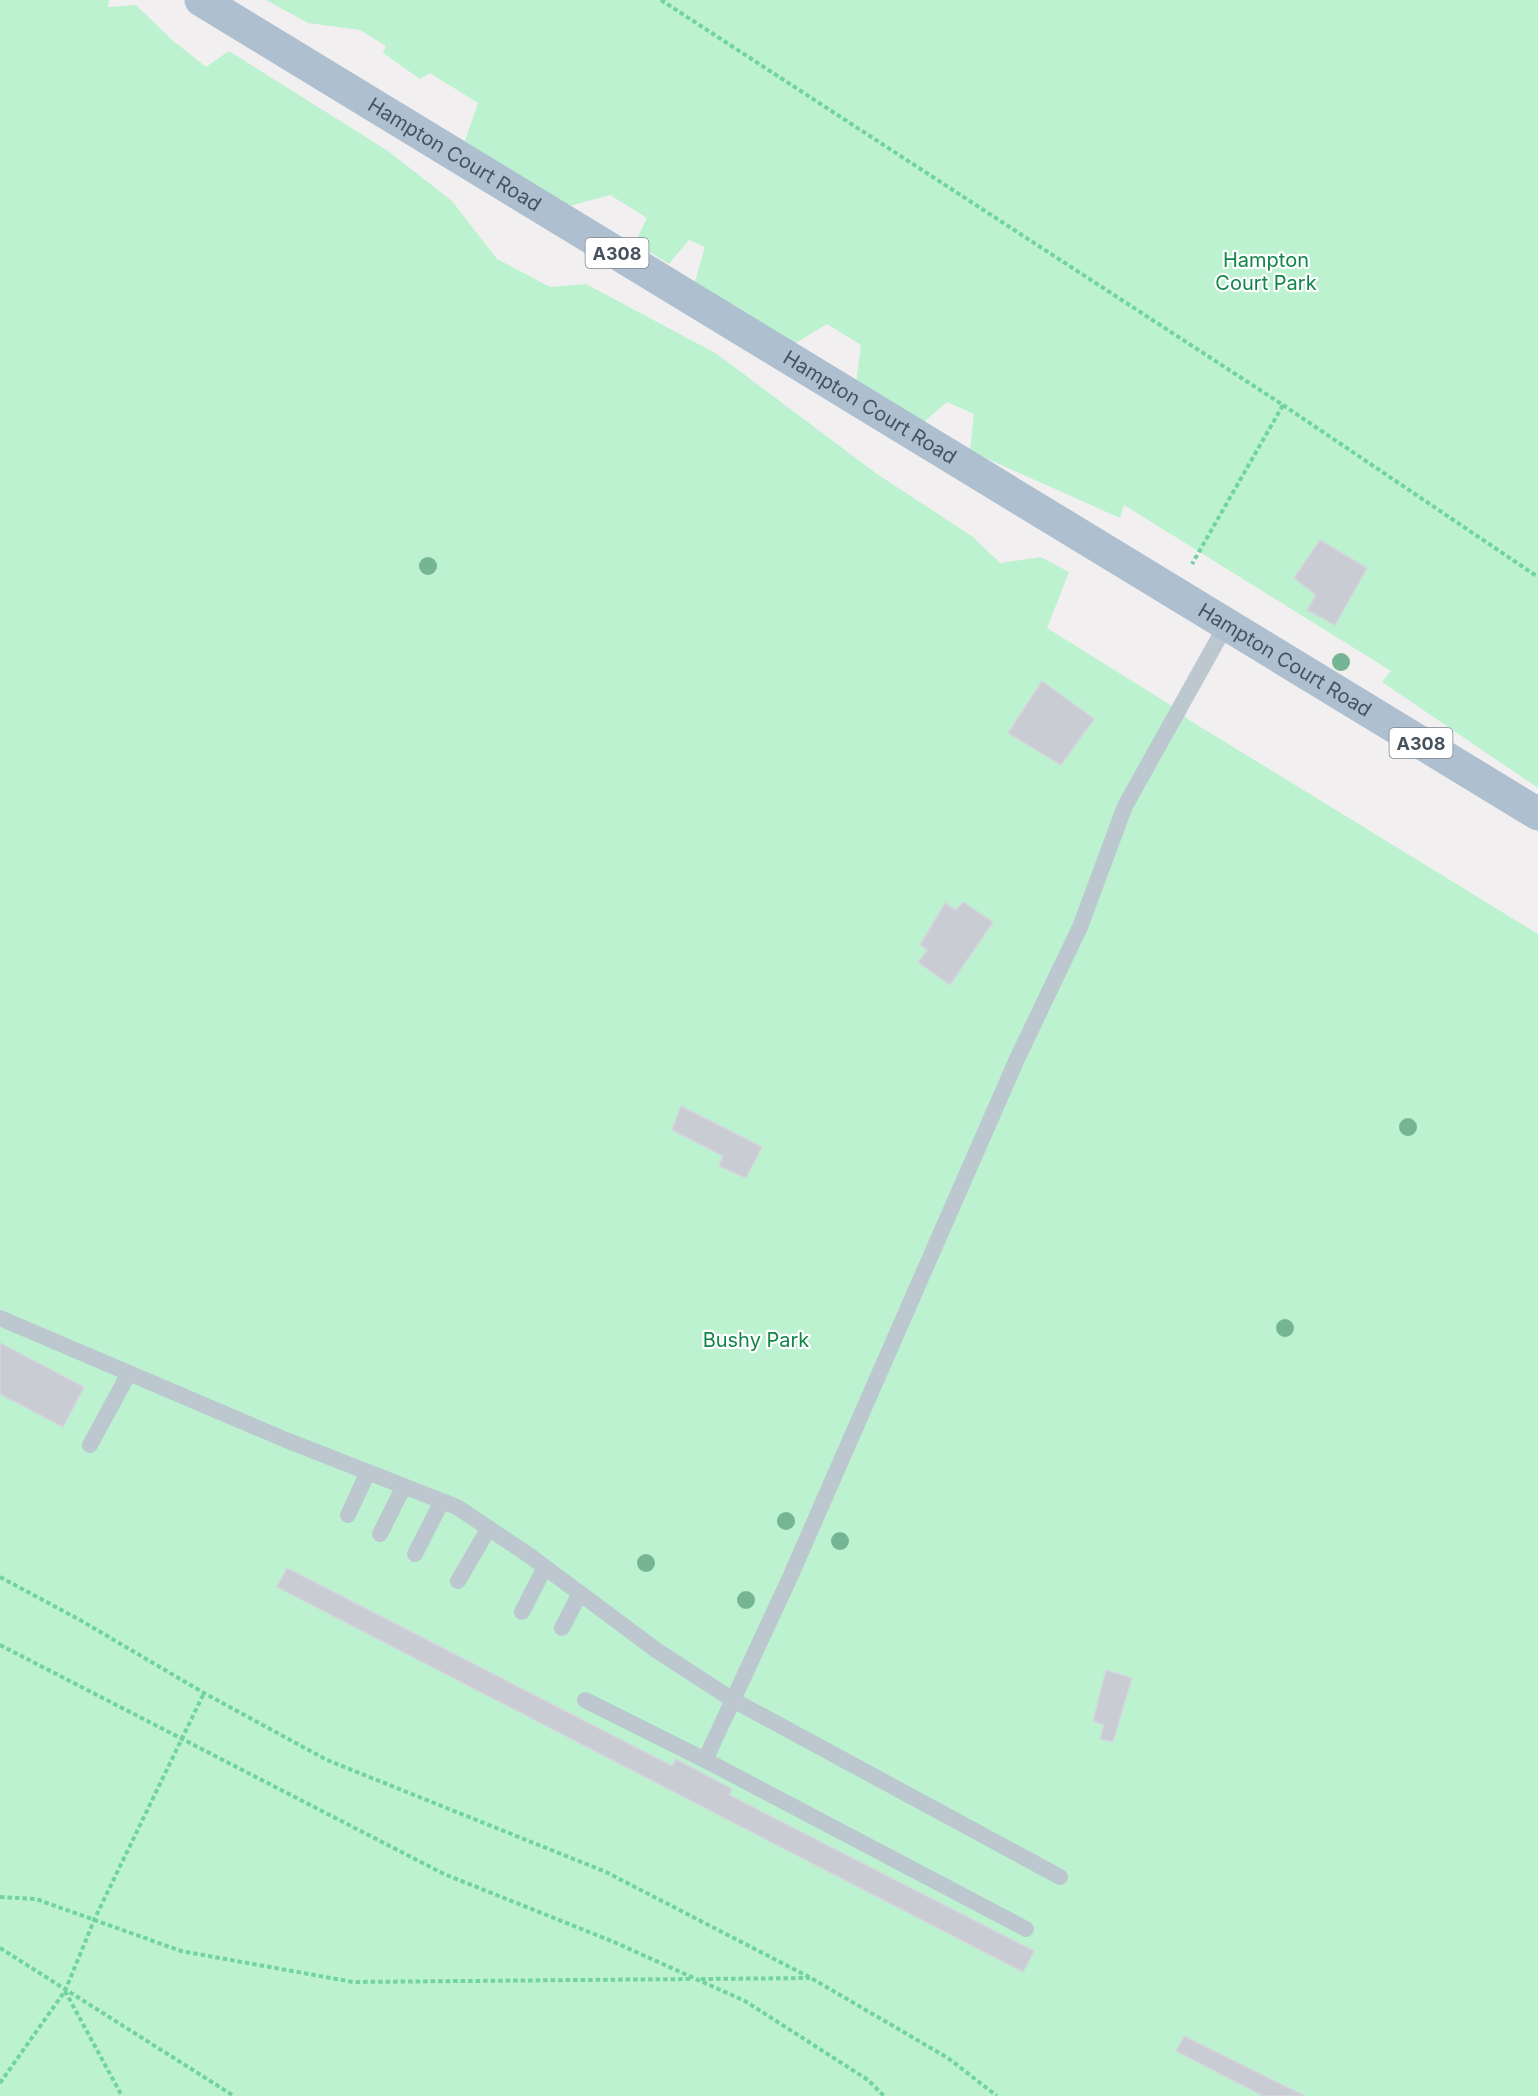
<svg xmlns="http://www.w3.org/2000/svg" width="1538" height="2096" font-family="Inter,sans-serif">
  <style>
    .green { fill: #bcf2d0 }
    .building { fill: #c9ccd2; stroke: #d3d6dc; stroke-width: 1.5 }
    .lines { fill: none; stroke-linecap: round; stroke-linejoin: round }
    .path { stroke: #71d3a1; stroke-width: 4; stroke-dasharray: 4.5 3; stroke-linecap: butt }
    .service { stroke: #bcc7cf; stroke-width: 16 }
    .primary { stroke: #aec0d0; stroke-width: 33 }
    .tree { fill: #76b594 }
    .labels { text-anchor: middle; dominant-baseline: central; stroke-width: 4.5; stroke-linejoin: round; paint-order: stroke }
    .shield { fill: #fff; stroke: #7e878e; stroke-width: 1.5 }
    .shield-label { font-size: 18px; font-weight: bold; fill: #46535e }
    .street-label { font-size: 20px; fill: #46535e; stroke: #fff }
    .park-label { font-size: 20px; fill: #118649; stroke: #fff }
  </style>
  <rect width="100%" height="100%" fill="#f2eff0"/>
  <!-- green -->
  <path class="green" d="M0 0H109L108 7 136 5 171 39 206 67 229 51 388 151 452 201 497 259 550 287 586 284 717 354 877 474 973 537 1000 563 1041 557 1069 572 1047 628 1177 709 1189 720 1212 734 1538 934V2096H0Z
    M266 0H1538V788L1382 682 1391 671 1124 505 1120 518 970 451 974 414 947 402 924 422 856 383 861 345 827 324 792 345 693 288 705 247 689 240 669 264 635 243 647 218 610 195 566 207 465 141 478 103 430 73 420 79 383 53 386 46 360 30 308 23Z"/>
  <!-- building -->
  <path class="building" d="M1320 540 1367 568 1335 625 1307 610 1316 595 1294 578Z
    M1042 681 1094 719 1061 765 1008 733Z
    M963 902 993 922 950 985 918 962 928 950 920 945 945 903 956 910Z
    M681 1106 762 1147 746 1178 719 1166 723 1156 672 1130Z
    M0 1343 84 1387 63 1427 0 1394Z
    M287 1568 672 1766 676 1759 732 1789 729 1795 1034 1951 1023 1972 277 1587Z
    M1106 1670 1132 1678 1113 1742 1100 1739 1104 1725 1093 1721Z
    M1184 2036 1305 2096H1263L1176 2051Z"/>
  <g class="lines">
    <!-- path -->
    <path class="path" d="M661 0 1283 405 1192 564
      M1283 405 1538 577
      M0 1577 80 1620 204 1693 327 1760 606 1872 811 1978 948 2058 997 2096
      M0 1645 444 1874 614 1942 745 2001 868 2080 884 2096
      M0 1897 36 1899 181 1951 353 1982 693 1979
      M0 1948 234 2096
      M701 1979 810 1978
      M65 1991 122 2096
      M0 2083 65 1991 95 1918 204 1693"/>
    <!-- service -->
    <path class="service" d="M0 1318 286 1440 457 1507 530 1556 656 1650 733 1700 791 1575 1017 1059 1080 927 1125 806 1226 625
      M90 1445 129 1373
      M348 1515 368 1472
      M380 1534 404 1486
      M415 1554 442 1501
      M458 1581 489 1528
      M522 1612 545 1567
      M562 1628 580 1593
      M585 1700 705 1760 1026 1929
      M705 1760 733 1700 1060 1877"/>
    <!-- primary -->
    <path class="primary" id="s1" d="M201 0 1538 814"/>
  </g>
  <!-- trees -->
  <g class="tree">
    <circle cx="428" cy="566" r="9"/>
    <circle cx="1341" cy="662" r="9"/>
    <circle cx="1408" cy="1127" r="9"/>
    <circle cx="1285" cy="1328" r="9"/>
    <circle cx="786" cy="1521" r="9"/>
    <circle cx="840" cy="1541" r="9"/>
    <circle cx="646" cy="1563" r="9"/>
    <circle cx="746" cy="1600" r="9"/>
  </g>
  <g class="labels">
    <!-- shield labels -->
    <g class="shield">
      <rect x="585.5" y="238" width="63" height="30" rx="4.5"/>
      <rect x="1389.5" y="728" width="63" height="30" rx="4.5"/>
    </g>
    <g class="shield-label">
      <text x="617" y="253">A308</text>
      <text x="1421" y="743">A308</text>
    </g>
    <!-- street labels -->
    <g class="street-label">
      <text stroke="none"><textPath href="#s1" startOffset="297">Hampton Court Road</textPath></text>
      <text stroke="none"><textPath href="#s1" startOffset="783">Hampton Court Road</textPath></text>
      <text stroke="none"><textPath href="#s1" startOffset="1269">Hampton Court Road</textPath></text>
    </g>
    <!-- park labels -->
    <g class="park-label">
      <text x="1266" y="260">Hampton<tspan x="1266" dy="23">Court Park</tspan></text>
      <text x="756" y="1340">Bushy Park</text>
    </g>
  </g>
</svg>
